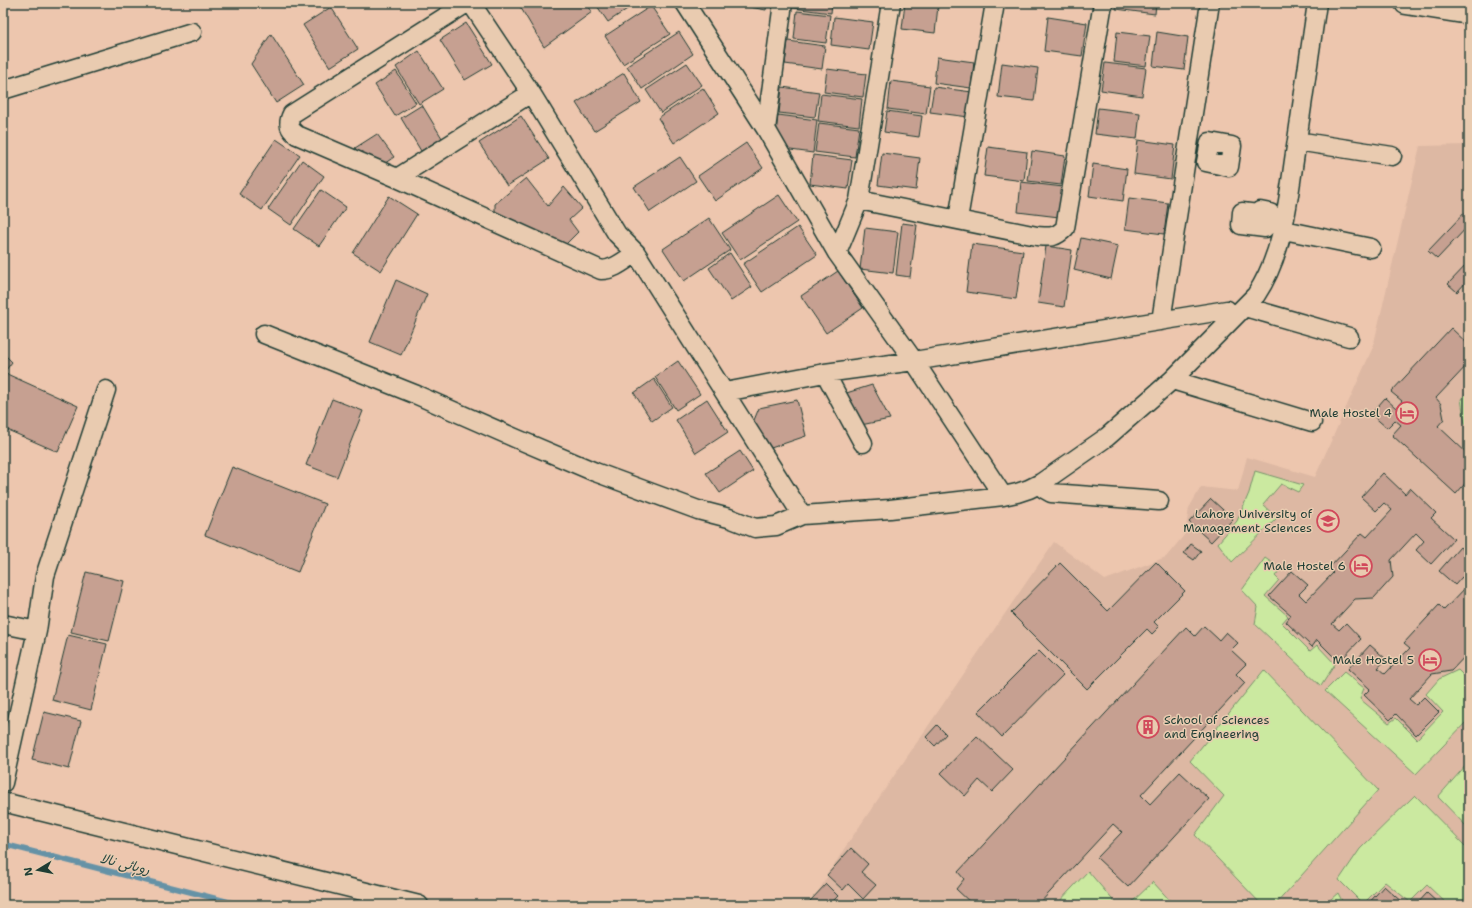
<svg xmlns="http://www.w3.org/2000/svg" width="1472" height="908" font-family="'Shantell Sans','Playpen Sans Arabic',sans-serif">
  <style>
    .built { fill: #ddb8a3 }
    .green { fill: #cbe9a0; stroke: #75936a }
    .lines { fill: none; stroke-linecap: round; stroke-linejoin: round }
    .stream { stroke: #6592a6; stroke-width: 5.5 }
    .building { fill: #c6a091; stroke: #1f3d34 }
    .minor-casing { stroke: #1f3d34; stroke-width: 21 }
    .tertiary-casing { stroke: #1f3d34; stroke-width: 25 }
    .minor { stroke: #e9cbb0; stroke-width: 18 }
    .tertiary { stroke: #e9cbb0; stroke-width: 22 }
    .labels { text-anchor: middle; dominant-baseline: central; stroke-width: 3; stroke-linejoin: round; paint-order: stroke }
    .poi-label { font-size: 12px; fill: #1f3d34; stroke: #e9cbb0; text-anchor: end }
    .water-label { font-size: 13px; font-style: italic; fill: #25443e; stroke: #e9cbb0 }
  </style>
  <rect width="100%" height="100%" fill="#edc6ae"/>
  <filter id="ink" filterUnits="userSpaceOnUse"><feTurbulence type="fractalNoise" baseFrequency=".025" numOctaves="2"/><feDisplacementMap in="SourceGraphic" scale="8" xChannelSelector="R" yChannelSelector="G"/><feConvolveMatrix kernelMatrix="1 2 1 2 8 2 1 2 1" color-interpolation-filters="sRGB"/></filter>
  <g filter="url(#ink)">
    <!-- built -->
    <path class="built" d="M1469 145V905H810L844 849 1054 542 1105 580 1166 557 1185 534 1189 508 1201 487 1238 491 1247 457 1315 477 1373 347 1420 146Z"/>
    <!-- green -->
    <path class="green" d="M1469 390V428L1465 424 1461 399Z
      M1255 471 1303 485 1298 492 1281 484 1263 505 1277 518 1232 562 1218 543 1237 521 1249 493Z
      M1265 558 1281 569 1275 576 1279 580 1265 596 1288 616 1282 623 1310 651 1317 645 1335 664 1321 686 1255 624 1258 607 1242 590Z
      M1264 670 1378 790 1275 905H1262L1195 835 1224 796 1190 761Z
      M1458 670 1469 681V719L1416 774 1325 691 1344 672 1364 688 1360 699 1389 723 1396 718 1417 739 1443 712 1426 694 1439 679Z
      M1467 764H1469V829L1438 797Z
      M1415 795 1469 850V905H1448L1427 885 1410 902 1385 882 1363 904 1339 880 1360 849Z
      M1088 871 1117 905H1056Z
      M1153 882 1174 905H1129Z
      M1338 893 1344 905H1324Z"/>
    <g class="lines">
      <!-- stream -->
      <path class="stream" d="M3 844 241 905"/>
    </g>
    <!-- building -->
    <path class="building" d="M518 3H587L592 12 544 47Z
      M595 3H636L608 22Z
      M728 3H767L766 10Z
      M793 3H832L831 13 793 8Z
      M905 3 938 6 935 33 902 29Z
      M1117 3H1156L1155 14 1116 9Z
      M651 6 670 34 623 64 605 36Z
      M331 7 358 49 330 67 303 25Z
      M797 11 830 15 826 43 794 39Z
      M834 17 873 22 869 50 831 45Z
      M1048 17 1087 23 1082 56 1044 51Z
      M466 23 492 64 465 80 440 40Z
      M679 32 693 54 642 89 627 66Z
      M1117 32 1150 36 1146 66 1114 62Z
      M1157 32 1188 37 1184 70 1153 66Z
      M271 34 304 85 276 103 251 64Z
      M788 41 825 46 822 69 785 64Z
      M419 51 443 89 419 104 396 67Z
      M937 57 974 62 971 88 934 83Z
      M687 63 702 85 661 113 646 90Z
      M1002 63 1038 68 1034 101 998 97Z
      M1105 63 1146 68 1142 96 1101 90Z
      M827 69 866 74 863 97 824 92Z
      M396 71 416 103 395 116 375 85Z
      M624 73 641 102 594 131 576 103Z
      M891 81 930 86 926 114 888 109Z
      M782 87 819 92 815 117 779 113Z
      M934 87 972 92 969 117 930 112Z
      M703 88 719 113 674 143 658 118Z
      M821 94 862 99 859 126 818 121Z
      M422 105 442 138 421 151 401 118Z
      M1098 108 1140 113 1137 139 1095 134Z
      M887 111 922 116 919 137 884 132Z
      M778 115 817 120 813 153 783 149 776 134Z
      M521 116 549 159 507 186 479 143Z
      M819 123 859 128 855 157 815 152Z
      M377 134 394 157 378 168 361 160 355 148Z
      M276 139 300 155 262 210 239 194Z
      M1138 140 1175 145 1171 179 1134 174Z
      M746 143 763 168 715 201 698 176Z
      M988 147 1027 152 1024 181 984 176Z
      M1032 151 1065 156 1061 185 1028 181Z
      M882 153 920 158 916 190 878 185Z
      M813 155 852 160 848 189 810 184Z
      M680 157 696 181 650 212 634 187Z
      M302 160 324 176 291 225 268 209Z
      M1093 164 1127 169 1123 201 1089 196Z
      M526 178 548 206 564 187 582 208 569 220 578 232 565 245 495 211V204Z
      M1021 182 1063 187 1059 217 1018 212Z
      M321 190 346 207 319 246 294 229Z
      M779 195 797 222 740 260 722 233Z
      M389 196 417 214 381 271 353 253Z
      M1129 198 1168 203 1164 234 1125 229Z
      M1469 208V225L1437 259 1428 251Z
      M709 218 730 250 684 281 663 249Z
      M902 223 917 225 910 277 896 275Z
      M798 227 817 255 762 292 743 264Z
      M865 228 898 232 893 273 860 269Z
      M1081 238 1118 246 1111 279 1074 270Z
      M972 244 1023 251 1016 299 966 292Z
      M1046 246 1072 250 1064 307 1038 303Z
      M730 253 752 287 731 301 709 268Z
      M1469 262V279L1457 292 1448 284Z
      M838 271 863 308 826 333 801 296Z
      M396 280 427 294 401 355 370 342Z
      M1469 309V318L1465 314Z
      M1451 328 1469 345V363L1436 398 1441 404 1444 419 1438 426 1469 455V479L1456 494 1392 435 1401 425 1395 420 1387 428 1371 414 1385 398 1396 408 1402 401 1391 392Z
      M3 353 12 362 3 374Z
      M678 361 700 394 676 410 655 377Z
      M7 374 78 406 58 452 3 428V384Z
      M654 379 672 407 652 421 634 393Z
      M872 385 890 419 856 426 840 395Z
      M332 399 363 411 337 477 306 465Z
      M707 399 728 432 696 453 676 420Z
      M797 400 806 436 768 449 752 425 759 408Z
      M740 451 753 471 720 493 706 473Z
      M232 467 325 504 298 572 205 535Z
      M1383 473 1405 494 1410 488 1436 513 1431 518 1454 539 1431 564 1416 550 1424 541 1416 533 1391 560 1393 577 1374 598 1355 599 1332 624 1339 630 1346 623 1361 639 1339 662 1317 640 1312 647 1286 622 1291 615 1269 596 1292 571 1308 585 1299 594 1306 601 1333 573 1329 568 1362 533 1367 537 1392 510 1384 503 1376 511 1361 497Z
      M1211 499 1233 519 1211 542 1189 522Z
      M1191 544 1201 551 1194 560 1184 553Z
      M1460 547 1469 555V583L1462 577 1455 585 1439 571Z
      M1156 562 1185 591 1154 622 1159 627 1152 634 1147 629 1087 689 1011 613 1060 563 1108 611Z
      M86 572 124 581 109 641 71 632Z
      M1469 584V652L1451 671 1432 674 1409 699 1416 705 1424 697 1439 712 1416 735 1396 714 1390 720 1364 695 1370 689 1348 669 1370 645 1386 659 1378 668 1385 674 1410 648 1404 643 1439 605 1444 610Z
      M1204 626 1219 640 1226 632 1238 643 1231 650 1246 664 1236 674 1245 683 1141 795 1150 804 1180 772 1209 799 1128 887 1097 858 1122 832 1113 824 1038 905H969L971 903 956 889 964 879 958 872 1186 627 1195 636Z
      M68 635 107 644 91 710 52 700Z
      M1039 651 1063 675 1002 737 978 712Z
      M44 712 81 721 69 769 32 760Z
      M937 725 946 734 935 746 926 737Z
      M977 736 1013 770 992 792 979 780 965 796 941 773Z
      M851 848 868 864 861 872 876 885 863 899 848 884 843 890 827 875Z
      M826 884 838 896 829 905H814L810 901Z
      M1384 886 1405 905H1367Z
      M1427 893 1440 905H1416Z"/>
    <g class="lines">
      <!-- minor casing -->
      <g class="minor-casing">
        <path id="minor" d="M467 3 292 114C287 124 289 129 297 135L397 178 601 270C614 270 625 260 636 253
          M471 3 531 93 617 234 636 253 802 515
          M685 3 766 129 837 253 914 361 1003 496
          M3 90 192 32
          M766 129 783 3
          M1297 141 1392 156
          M1210 142 1232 146 1229 167 1206 162Z
          M397 178 531 93
          M859 200 1037 236C1051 237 1055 238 1065 228L1103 3
          M1260 211 1270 213 1265 228 1241 225 1242 212 1258 214Z
          M958 219 995 3
          M1284 230 1371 248
          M837 253 859 200 891 3
          M1245 307 1349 337
          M1161 321 1210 3
          M264 334 417 395 515 438 595 472 698 510 729 518 755 528 776 526 802 515 890 509 1003 496 1017 493 1029 489 1041 483 1107 437 1172 380 1256 295C1285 251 1288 198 1296 147 1303 99 1310 51 1317 3
          M825 373 863 443
          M1172 380 1312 422
          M725 392 825 373 914 361 1227 310 1232 318
          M1041 483 1044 489 1051 493 1159 501
          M3 624 37 631
          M3 783 37 631 45 576 106 390
          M3 802 419 905"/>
      </g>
      <!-- tertiary casing -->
      <g class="tertiary-casing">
        <path id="tertiary" d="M1406 3 1469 13"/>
      </g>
      <!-- minor -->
      <use href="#minor" class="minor"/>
      <!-- tertiary -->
      <use href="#tertiary" class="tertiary"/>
    </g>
  </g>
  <!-- icons -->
  <defs>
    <g id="hotel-ring" transform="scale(1.15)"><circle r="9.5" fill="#e9cbb0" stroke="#d1495b" stroke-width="1.5"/><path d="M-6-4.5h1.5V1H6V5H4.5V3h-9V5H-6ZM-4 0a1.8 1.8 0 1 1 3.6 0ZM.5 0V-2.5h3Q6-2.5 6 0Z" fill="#d1495b"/></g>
    <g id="university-ring" transform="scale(1.15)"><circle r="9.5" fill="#e9cbb0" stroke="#d1495b" stroke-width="1.5"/><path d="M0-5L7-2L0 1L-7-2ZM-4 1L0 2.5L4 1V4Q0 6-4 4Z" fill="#d1495b"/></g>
    <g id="building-ring" transform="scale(1.15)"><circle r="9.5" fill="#e9cbb0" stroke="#d1495b" stroke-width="1.5"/><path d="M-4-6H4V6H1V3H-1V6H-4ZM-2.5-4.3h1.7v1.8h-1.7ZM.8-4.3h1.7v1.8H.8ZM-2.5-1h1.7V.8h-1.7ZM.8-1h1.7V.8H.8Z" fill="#d1495b"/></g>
  </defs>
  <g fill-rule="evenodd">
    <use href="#hotel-ring" x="1407" y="413"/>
    <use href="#university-ring" x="1328" y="521"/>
    <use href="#hotel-ring" x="1361" y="566"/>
    <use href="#hotel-ring" x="1430" y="660"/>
    <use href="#building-ring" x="1148" y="727"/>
  </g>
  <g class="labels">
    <!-- poi labels -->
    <g class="poi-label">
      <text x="1392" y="413">Male Hostel 4</text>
      <text x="1312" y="514">Lahore University of<tspan x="1312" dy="14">Management Sciences</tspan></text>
      <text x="1346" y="566">Male Hostel 6</text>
      <text x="1414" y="660">Male Hostel 5</text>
      <text x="1164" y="720" text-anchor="start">School of Sciences<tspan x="1164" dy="14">and Engineering</tspan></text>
    </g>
    <!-- water labels -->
    <g class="water-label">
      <text transform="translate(125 864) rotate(14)">روہائی نالا</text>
    </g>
  </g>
  <!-- margin -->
  <rect width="1472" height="908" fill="none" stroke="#e9cbb0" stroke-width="16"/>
  <rect x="8" y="8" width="1456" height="892" fill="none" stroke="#1f3d34" stroke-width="1.5" filter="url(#ink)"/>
  <!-- north arrow -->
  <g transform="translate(38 870) rotate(260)" stroke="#e9cbb0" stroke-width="3" paint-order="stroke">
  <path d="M0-3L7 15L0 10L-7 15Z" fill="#1f3d34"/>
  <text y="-6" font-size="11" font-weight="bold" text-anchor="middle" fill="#1f3d34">N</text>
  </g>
</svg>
